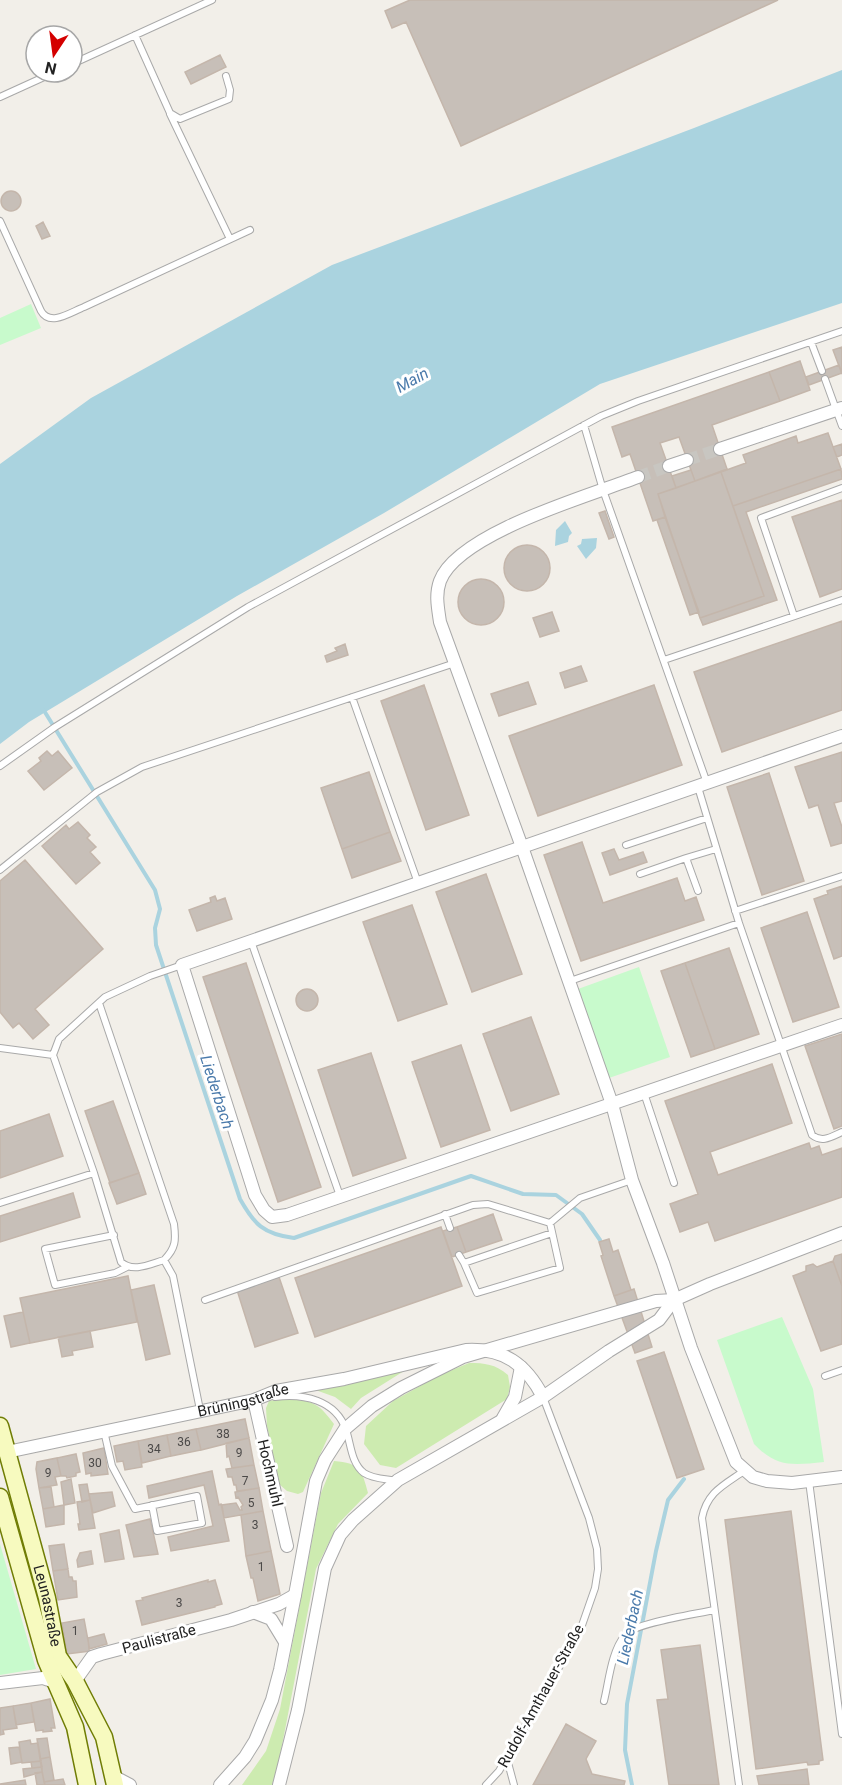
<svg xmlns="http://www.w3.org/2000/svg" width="842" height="1785" font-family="Roboto,sans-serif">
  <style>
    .grass { fill: #cdebb0 }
    .park { fill: #c8facc }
    .water { fill: #aad3df }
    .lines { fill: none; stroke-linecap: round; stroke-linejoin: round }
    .stream { stroke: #aad3df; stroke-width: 4 }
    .building { fill: #c7bfb8; stroke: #c4b6ab; stroke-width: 1.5 }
    .street-tunnel { stroke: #c8c6c1; stroke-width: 12; stroke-dasharray: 12 6; stroke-linecap: butt }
    .lane-casing { stroke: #a9a9a9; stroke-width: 8 }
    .street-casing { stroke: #a9a9a9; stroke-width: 14 }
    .secondary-casing { stroke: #707d05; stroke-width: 19 }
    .lane { stroke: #fff; stroke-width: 6 }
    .street { stroke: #fff; stroke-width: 12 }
    .secondary { stroke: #f7fabf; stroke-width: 16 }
    .labels { text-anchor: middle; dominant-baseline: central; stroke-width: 6; stroke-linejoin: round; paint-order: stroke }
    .number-label { font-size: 12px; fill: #4b4948 }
    .street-label { font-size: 15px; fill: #222; stroke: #fff }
    .water-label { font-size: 16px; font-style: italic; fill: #4a7aab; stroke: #fff }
  </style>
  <rect width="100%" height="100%" fill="#f2efe9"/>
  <!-- grass -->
  <path class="grass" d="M469 1363C485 1363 495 1364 508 1375L510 1387 507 1399 396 1468 380 1465 364 1444 366 1426 393 1401 440 1375Z
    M404 1371 361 1398 351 1409 335 1397 310 1388Z
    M286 1398C313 1402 317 1401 334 1424L303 1492 298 1494 287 1491 279 1484 267 1426 266 1408 269 1401Z
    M334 1461C360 1463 362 1470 368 1493L338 1524 316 1569 279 1761 272 1785H242L266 1751 280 1709 321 1493Z"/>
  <!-- park -->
  <path class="park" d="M31 304 41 328 0 345V318Z
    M639 967 670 1057 609 1078 578 989Z
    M782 1317 813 1389 824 1462C793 1465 777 1468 754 1444L717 1340Z
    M0 1544 36 1669 0 1675Z"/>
  <!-- water -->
  <path class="water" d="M842 70V303L600 384 384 513 237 596 29 722 0 744V464L91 398 332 265 694 128Z
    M565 521 572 533 569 536 568 542 555 546 556 530Z
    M597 538 596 548 586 559 577 546 581 544 582 539Z"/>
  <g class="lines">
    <!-- stream -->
    <path class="stream" d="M43 709 155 890 160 909 155 928 156 945 240 1199C254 1224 263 1234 294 1238L471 1176 523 1194 556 1195 582 1214 600 1240
      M632 1785 625 1750 627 1704 656 1551 668 1500 684 1479"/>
  </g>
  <!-- building -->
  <path class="building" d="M410 0H778L461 146 406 22 392 28 385 11Z
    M220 55 226 67 191 84 185 72Z
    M1 201a10 10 0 1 1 20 0a10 10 0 1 1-20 0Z
    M43 222 50 236 42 239 36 226Z
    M842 347V374L833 350Z
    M800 361 810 390 780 401 769 372Z
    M839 365 842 373 809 385 806 377Z
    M769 372 780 401 712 425 727 469 695 481 679 437 660 443 676 488 658 494 665 517 653 521 630 454 622 457 612 427Z
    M828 433 841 469 733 506 721 472 746 463 743 455 796 436 798 443Z
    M842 444V455L837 457 833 447Z
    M841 469 842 479 746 512 777 600 703 625 700 618 764 596 733 506Z
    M691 470 695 481 676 488 672 476Z
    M721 472 764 596 700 618 658 494Z
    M842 500V589L820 597 792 517Z
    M605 511 614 537 609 539 599 513Z
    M665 517 699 612 690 615 657 520Z
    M504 568a23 23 0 1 1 46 0a23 23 0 1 1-46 0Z
    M458 602a23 23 0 1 1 46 0a23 23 0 1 1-46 0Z
    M552 612 559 631 540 637 533 618Z
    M842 621V710L722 752 694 672Z
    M345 644 348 655 327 662 325 656 337 651 335 648Z
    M581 666 587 681 565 688 560 673Z
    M528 682 536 704 499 716 491 694Z
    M424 685 469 815 426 830 381 701Z
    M654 685 682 765 538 816 509 736Z
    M47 751 52 756 58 751 72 768 44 790 28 771 41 761 39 758Z
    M842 752V801L834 803 842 827V843L831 846 818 805 809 808 795 767Z
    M369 772 390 832 342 849 321 788Z
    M769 773 804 881 762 895 727 787Z
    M78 822 90 835 87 838 96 847 90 852 100 863 76 884 42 846 66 825 69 829Z
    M390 832 401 861 352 878 342 849Z
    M582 842 603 903 677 878 685 901 696 897 704 920 581 961 544 855Z
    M614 849 619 860 643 852 647 862 610 875 602 853Z
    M25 860 103 949 35 1009 49 1025 33 1039 19 1023 13 1028 0 1012V881Z
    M486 874 522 974 472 992 436 892Z
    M842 886V956L834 959 814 899 828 894 827 891Z
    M215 896 217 901 225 898 232 919 197 931 189 910 211 902 210 898Z
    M412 905 447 1004 398 1021 363 922Z
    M807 912 839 1007 793 1022 761 928Z
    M729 948 759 1034 715 1049 685 963Z
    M246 963 321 1187 278 1202 203 977Z
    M685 963 715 1049 691 1057 661 971Z
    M296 1000a11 11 0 1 1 22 0a11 11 0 1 1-22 0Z
    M531 1017 559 1094 511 1111 483 1034Z
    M842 1034V1126L834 1129 805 1046Z
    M461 1045 490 1130 441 1147 412 1062Z
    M371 1053 406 1158 353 1176 318 1070Z
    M772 1064 792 1123 710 1152 718 1175 809 1143 811 1149 819 1146 822 1155 842 1148V1197L715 1241 708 1222 680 1232 670 1204 698 1194 665 1101Z
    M113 1101 139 1173 110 1183 85 1111Z
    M49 1114 63 1156 0 1178V1131Z
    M139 1173 146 1194 117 1204 109 1183Z
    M73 1193 80 1217 0 1242V1216Z
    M493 1214 502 1240 466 1252 457 1227Z
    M441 1227 462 1286 315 1337 295 1278Z
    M457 1227 466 1252 452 1257 443 1231Z
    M609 1239 613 1252 618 1250 631 1290 614 1296 601 1256 603 1255 599 1242Z
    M842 1254V1286L833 1261 835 1256Z
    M833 1261 842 1286V1344L821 1351 793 1276 806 1271V1266L813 1264 817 1267Z
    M128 1276 137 1322 30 1343 20 1298Z
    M279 1277 298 1333 255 1347 237 1290Z
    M154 1285 170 1354 146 1360 131 1290Z
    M634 1289 652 1347 635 1353 614 1296Z
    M23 1312 30 1343 11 1347 4 1316Z
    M90 1331 93 1347 72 1351 73 1355 62 1357 58 1337Z
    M664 1352 704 1469 677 1478 637 1361Z
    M245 1419 249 1438 201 1450 196 1429Z
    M196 1429 201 1450 171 1456 167 1435Z
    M167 1435 171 1456 142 1463 138 1441Z
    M249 1438 254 1465 232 1468 229 1456 227 1457 226 1443Z
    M138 1441 142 1467 125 1470 123 1461 117 1462 114 1446Z
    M104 1448 108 1474 91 1476V1473L86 1474 83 1453Z
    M76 1454 80 1472 76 1473V1476L67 1478 66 1476H61L57 1458Z
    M57 1458 61 1476 55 1477 57 1485 39 1488 36 1469 37 1462Z
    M254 1465 259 1488 237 1491 236 1485H234L232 1477H228L226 1469Z
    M212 1471 219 1505 221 1504 229 1541 171 1551 168 1537 213 1526 204 1485 149 1498 147 1486Z
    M71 1479 75 1503 64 1505 61 1482Z
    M87 1484 90 1500 82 1502 79 1485Z
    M51 1487 54 1507 43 1509 39 1488Z
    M259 1488 263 1511 224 1518 222 1505 236 1503 240 1510H242L241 1507 243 1505 238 1497 236 1498 235 1492Z
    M112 1492 115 1506 93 1513 89 1494Z
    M90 1500 95 1528 79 1530 78 1524H80L77 1502Z
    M64 1505V1524L46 1527 43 1509Z
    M263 1511 271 1551 246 1556 241 1515Z
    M791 1511 823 1760 819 1761V1764L808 1765 807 1762 756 1769 725 1520Z
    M150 1519 158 1554 134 1557 126 1525Z
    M119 1530 124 1559 105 1562 100 1534Z
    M64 1544 68 1569 53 1571 49 1546Z
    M91 1551 93 1564 78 1567 77 1560 80 1553Z
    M271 1551 280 1594 258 1601 253 1578H251L246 1556Z
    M68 1569 69 1577H72L73 1581H76L77 1597 58 1600 53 1571Z
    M208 1580V1582L215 1580 222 1604 215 1606V1607L142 1625 136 1601 143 1600 142 1598Z
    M84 1619 90 1651 67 1654 62 1623Z
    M104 1634 107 1644 89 1649 88 1638Z
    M700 1645 719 1785H669L657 1700 668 1699 661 1650Z
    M50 1699 55 1728H51L52 1731 43 1732V1730L36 1731 31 1703Z
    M31 1703 34 1722 16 1725 13 1706Z
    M13 1706 17 1728 3 1730 4 1734 0 1735V1708Z
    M566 1724 596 1741 586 1759 592 1774 625 1781 624 1785H533Z
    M47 1738 50 1757 40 1759 37 1739Z
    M30 1740 31 1744 38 1743 41 1761 22 1763 19 1742Z
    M19 1747 22 1762 11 1764 9 1748Z
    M50 1757 54 1780 44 1782 40 1759Z
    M41 1761 42 1767 32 1768 31 1762Z
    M42 1767V1772L24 1777 23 1769Z
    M807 1769 809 1785H759L757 1776Z
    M42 1772 45 1785H37L35 1773Z
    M63 1779 65 1785H45L44 1782Z
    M25 1780 26 1785H0V1784Z"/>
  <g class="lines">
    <!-- street-tunnel -->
    <path class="street-tunnel" d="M687 460 720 449
      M638 477 669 466"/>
    <!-- lane casing -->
    <g class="lane-casing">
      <path id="lane" d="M135 35 170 113 180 119 229 99 230 90 226 76
        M72 64 212 0
        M0 97 55 72
        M170 114 230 239
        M0 221 41 311C50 327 71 312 84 307L250 230
        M811 342 822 371
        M825 379 842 426
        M584 425 603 490 707 783
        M794 616 761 518 842 488
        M664 660 842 600
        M352 697 418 883
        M0 766 55 727 248 607 601 416 638 401 842 331
        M698 787 739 923 812 1135C822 1143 831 1137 842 1132
        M626 845 707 818
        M0 870 97 792 142 767 455 663
        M640 874 686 858
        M698 891 686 858 716 849
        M735 911 842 876
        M251 941 340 1196
        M182 965 150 976 105 997 59 1039 53 1055 94 1173 121 1262C133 1273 150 1264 164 1260L173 1276 200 1410
        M570 981 739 923
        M99 1003 174 1224C176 1240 176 1248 164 1260
        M0 1048 53 1055
        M644 1093 674 1183
        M0 1203 94 1173
        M445 1214 450 1228
        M550 1223 580 1198 632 1180
        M114 1235 45 1249 55 1285 115 1273 127 1267
        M459 1255 464 1263 477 1293 560 1268 550 1223
        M464 1263 552 1233
        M205 1300 473 1205 488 1204 550 1223
        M825 1376 842 1370
        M275 1397C303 1393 336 1400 346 1430 351 1444 351 1463 364 1473 373 1479 387 1479 396 1481
        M104 1431 112 1466 135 1509 197 1496 202 1523 157 1531 152 1505
        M809 1481 842 1734
        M604 1701C609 1681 611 1652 625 1635 634 1623 697 1614 714 1610
        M507 1759 514 1785
        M486 1785 499 1771 580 1631 595 1588 598 1569 597 1549 589 1518 543 1397
        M739 1785 702 1518C707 1492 724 1485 744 1471"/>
    </g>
    <!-- street casing -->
    <g class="street-casing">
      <g id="street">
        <path d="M720 449 842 408"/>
        <path d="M669 466 687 460"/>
        <path d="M638 477C591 495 458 533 440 581 435 595 438 608 440 622L522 847 612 1104 632 1180 663 1263 691 1348 736 1462 753 1477 767 1481 792 1483 842 1477"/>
        <path d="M842 736 182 965 255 1195 264 1210 272 1217 287 1215 842 1025"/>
        <path d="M254 1400 287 1546"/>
        <path d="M503 1418 515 1397 521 1367"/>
        <path id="s1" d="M7 1452 254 1400 276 1391 344 1379 466 1350C504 1348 526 1364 543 1397"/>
        <path d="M253 1612 271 1619 285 1642"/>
        <path d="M75 1681 92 1657 101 1654 231 1620 279 1604 295 1595"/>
        <path d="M0 1683 43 1678 55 1682"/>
        <path d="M113 1776 130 1785"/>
        <path d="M220 1785 245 1757 255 1741 272 1700 280 1670 295 1595 316 1481 325 1460 345 1429 372 1406 401 1388 463 1357 656 1301 674 1300 710 1284 842 1233"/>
        <path d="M279 1785 298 1710 325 1568 340 1535 353 1520 398 1480 543 1397 609 1351 659 1320 674 1300"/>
      </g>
    </g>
    <!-- secondary casing -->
    <g class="secondary-casing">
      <g id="secondary">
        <path id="s2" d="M0 1426 47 1598 58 1656 75 1681 104 1737 115 1785"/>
        <path d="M0 1497 46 1660 75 1727 87 1785"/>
      </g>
    </g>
    <!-- lane -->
    <use href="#lane" class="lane"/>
    <!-- street -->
    <use href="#street" class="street"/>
    <!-- secondary -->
    <use href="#secondary" class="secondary"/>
  </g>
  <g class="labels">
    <!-- number labels -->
    <g class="number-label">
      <text x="223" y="1434">38</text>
      <text x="184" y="1442">36</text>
      <text x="154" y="1449">34</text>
      <text x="239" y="1453">9</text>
      <text x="95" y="1463">30</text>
      <text x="48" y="1473">9</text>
      <text x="245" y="1481">7</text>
      <text x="251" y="1503">5</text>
      <text x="255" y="1525">3</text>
      <text x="261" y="1567">1</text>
      <text x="179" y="1603">3</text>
      <text x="75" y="1631">1</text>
    </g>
    <!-- street labels -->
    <g class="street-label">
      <text stroke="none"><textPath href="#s1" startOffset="242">Brüningstraße</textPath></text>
      <text transform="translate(270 1473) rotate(77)">Hochmuhl</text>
      <text stroke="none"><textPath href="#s2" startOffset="186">Leunastraße</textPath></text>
      <text transform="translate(159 1639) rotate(-15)">Paulistraße</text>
      <text transform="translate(541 1696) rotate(-61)">Rudolf-Amthauer-Straße</text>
    </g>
    <!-- water labels -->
    <g class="water-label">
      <text transform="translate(412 380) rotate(-29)">Main</text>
      <text transform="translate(217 1092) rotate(72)">Liederbach</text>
      <text transform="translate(630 1627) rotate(-78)">Liederbach</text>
    </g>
  </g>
  <!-- north arrow -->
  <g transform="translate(54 54) rotate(193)"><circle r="28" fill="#ffffff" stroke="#a7a7a7" stroke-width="1.5"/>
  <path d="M0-4.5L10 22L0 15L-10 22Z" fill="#d40000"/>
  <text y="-9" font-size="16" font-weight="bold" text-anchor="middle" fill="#222222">N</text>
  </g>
</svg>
